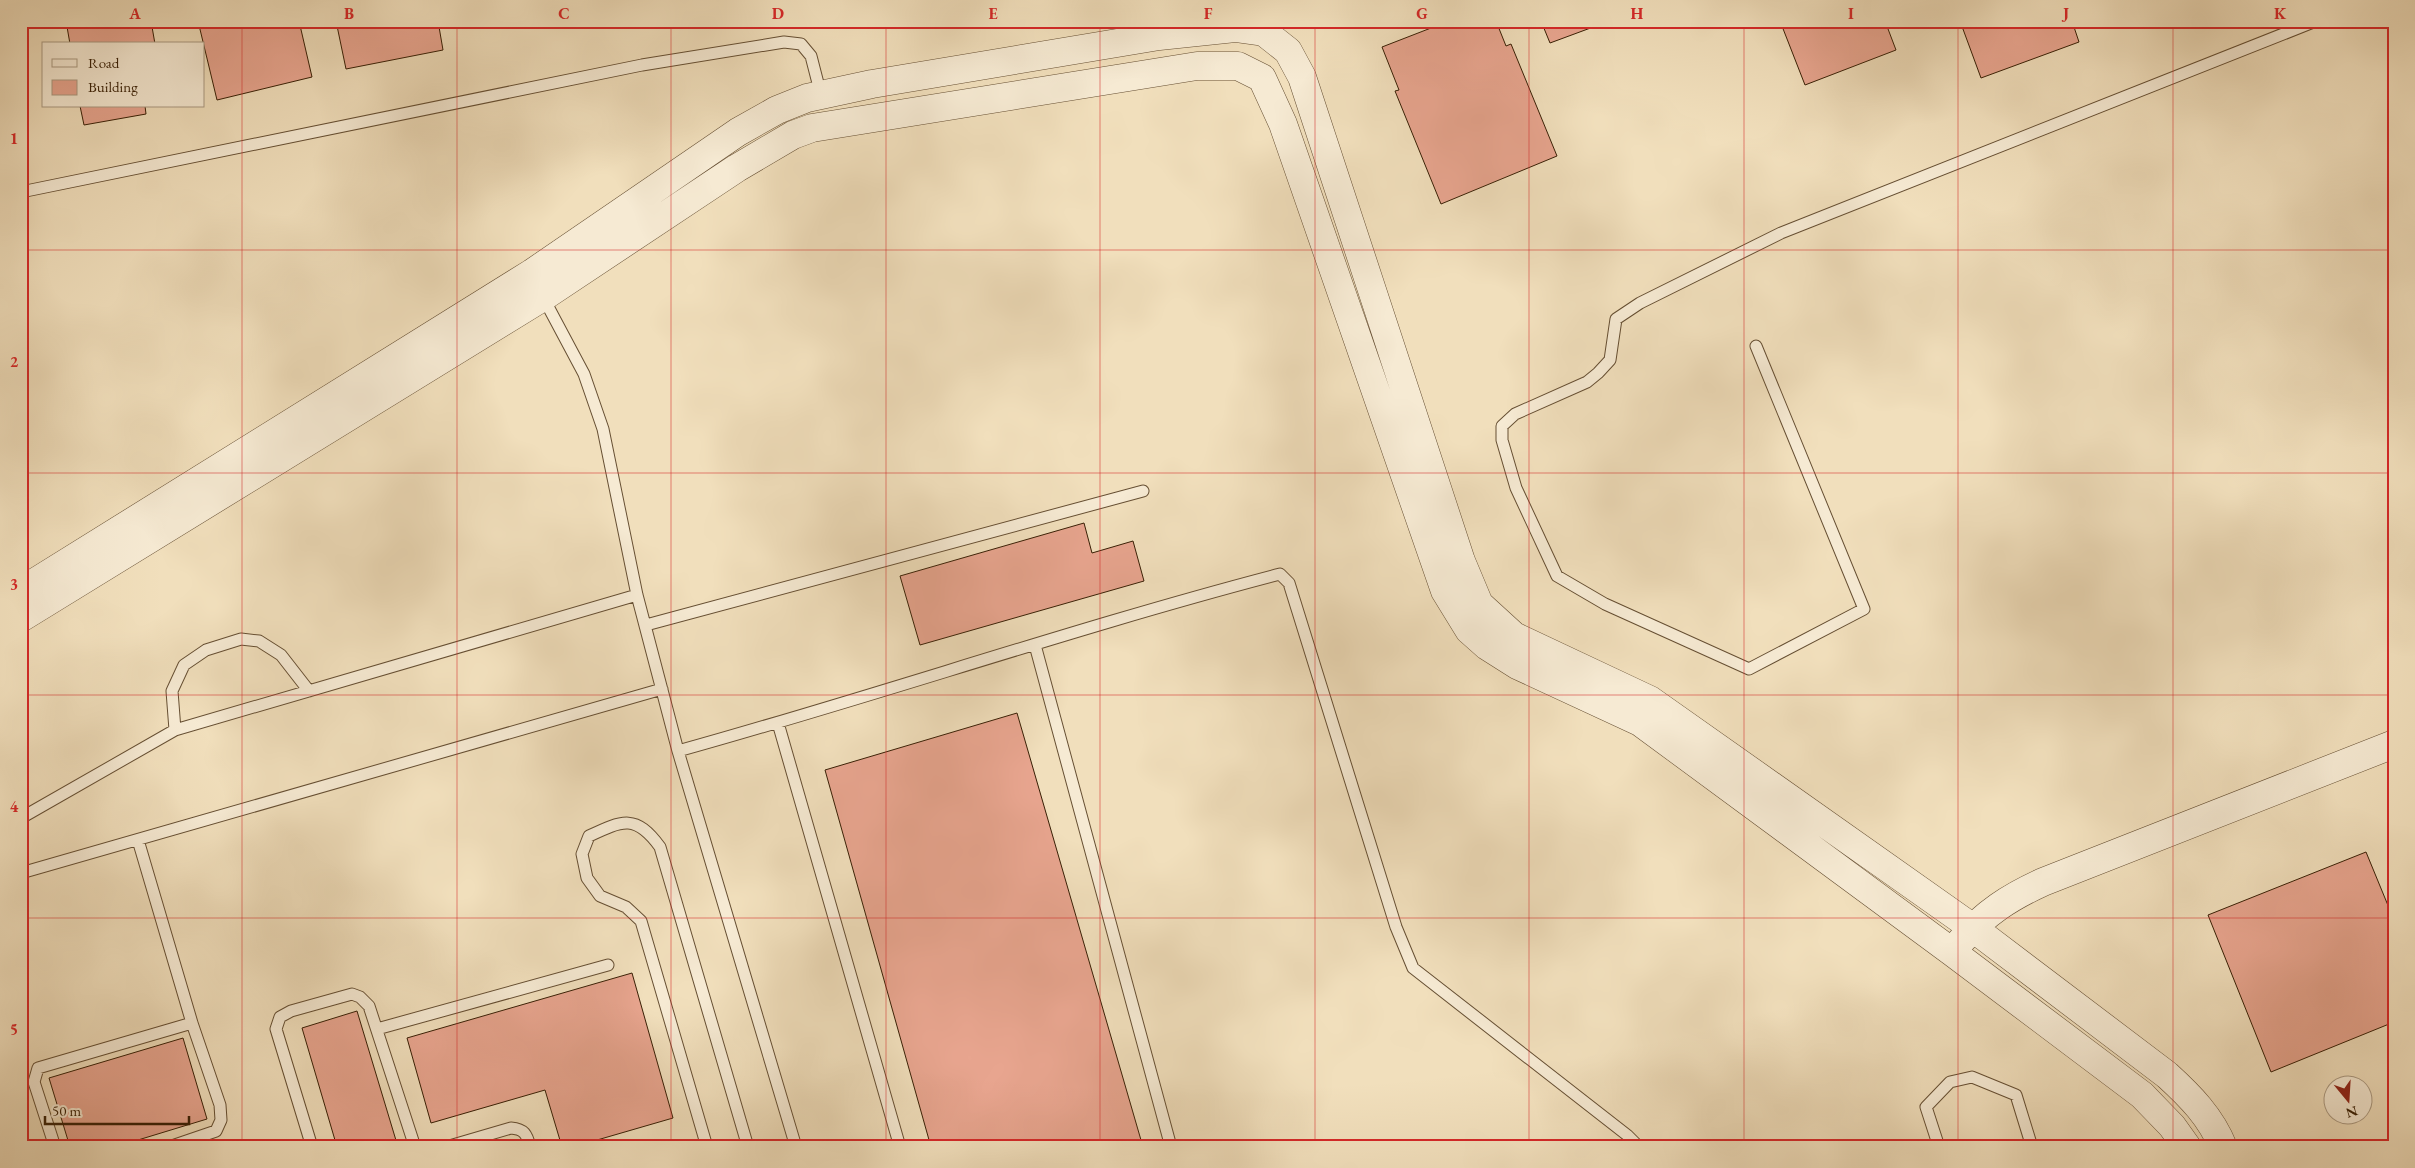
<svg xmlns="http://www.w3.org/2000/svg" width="2415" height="1168" font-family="'EB Garamond',serif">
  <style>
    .building { fill: #e8a58f; stroke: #381f05 }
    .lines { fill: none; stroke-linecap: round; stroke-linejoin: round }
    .service-casing { stroke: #664f33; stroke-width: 13 }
    .tertiary-casing { stroke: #664f33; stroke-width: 29 }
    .service { stroke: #f6ead3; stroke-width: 11 }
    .tertiary { stroke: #f6ead3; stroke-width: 28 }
    .grid { fill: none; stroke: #d62828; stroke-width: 1; stroke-opacity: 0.55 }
    .neatline { fill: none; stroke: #d62828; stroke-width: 2 }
    .grid-label { font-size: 16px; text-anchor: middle; font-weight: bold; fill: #d62828 }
  </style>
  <rect width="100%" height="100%" fill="#f1dfbc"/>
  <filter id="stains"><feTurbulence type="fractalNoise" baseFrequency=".004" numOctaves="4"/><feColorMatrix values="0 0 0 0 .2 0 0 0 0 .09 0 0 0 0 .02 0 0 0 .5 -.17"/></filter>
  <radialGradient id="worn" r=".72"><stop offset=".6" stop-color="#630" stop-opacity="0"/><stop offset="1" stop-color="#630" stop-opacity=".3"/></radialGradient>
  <!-- building -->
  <path class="building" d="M66 21H151L155 44H70Z
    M198 21H299L312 77 217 100Z
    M336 21H438L443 50 346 69Z
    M1449 21H1496L1506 46 1511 44 1557 156 1441 204 1395 91 1399 90 1382 47Z
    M1541 21H1604V23L1550 43Z
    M1780 21H1885L1896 50 1805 85Z
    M1960 21H2072L2079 42 1981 78Z
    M80 106H145L146 114 84 125Z
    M1084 523 1092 553 1133 541 1144 581 920 645 900 576Z
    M1017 713 1143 1147H931L825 770Z
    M2366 852 2394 920V1022L2271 1072 2208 915Z
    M632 973 673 1118 573 1147H562L545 1090 431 1123 407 1038Z
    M357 1011 398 1147H337L302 1028Z
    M183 1038 207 1119 115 1147H70L49 1078Z"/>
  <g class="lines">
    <!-- service casing -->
    <g class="service-casing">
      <path id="service" d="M21 192 642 65 784 42 801 44 811 56 821 95
        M543 297 584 374 603 429 637 595 678 751 796 1147
        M1756 346 1864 609 1749 669 1605 604 1557 576 1516 488 1502 440V426L1515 414 1587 382 1598 373 1610 360 1616 319 1640 303 1781 233 2316 21
        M646 625 1143 491
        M1035 645 1171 1147
        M778 723 900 1147
        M175 730 172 691 184 665 206 650 241 639 259 641 281 655 309 691
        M678 751C880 695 1077 627 1280 574L1289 583 1396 927 1413 968 1627 1135 1639 1147
        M21 818 175 730 637 595
        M138 840 192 1023 220 1105 221 1120 216 1131 169 1147
        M21 873 662 689
        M377 1029 608 965
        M55 1147 34 1082 38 1068 192 1023
        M312 1147 276 1029 280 1017 291 1011 352 994 360 997 369 1006 415 1147
        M446 1147 511 1128C524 1129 527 1134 530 1147
        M707 1147 641 921 626 907 600 896 587 878 582 854 589 836C623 820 636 814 660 847L748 1147
        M1939 1147 1926 1107 1950 1082 1972 1077 2016 1095 2032 1147"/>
    </g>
    <!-- tertiary casing -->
    <g class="tertiary-casing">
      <path id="tertiary" d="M21 591 532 273 738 132 777 110 807 98 872 84 1159 36 1235 28 1264 32 1288 51 1302 77 1461 561 1479 604 1514 636 1650 700 1973 928 2167 1075C2190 1096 2211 1117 2223 1147
        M21 618 543 297 737 168 793 135 812 128 1197 66H1238L1262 78 1283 124 1445 591 1469 630 1487 646 1517 665 1640 722 1952 952 2142 1095 2172 1126 2187 1147
        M1961 941C1985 913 2010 897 2043 882L2394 744"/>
    </g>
    <!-- service -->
    <use href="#service" class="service"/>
    <!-- tertiary -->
    <use href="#tertiary" class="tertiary"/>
  </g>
  <!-- grid -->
  <path class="grid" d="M242 21V1147M457 21V1147M671 21V1147M886 21V1147M1100 21V1147M1315 21V1147M1529 21V1147M1744 21V1147M1958 21V1147M2173 21V1147M21 250H2394M21 473H2394M21 695H2394M21 918H2394"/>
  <!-- margin -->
  <rect width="2415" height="1168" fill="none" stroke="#f1dfbc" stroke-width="55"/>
  <!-- legend -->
  <rect x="42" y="42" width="162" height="65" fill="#f6ead3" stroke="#aa9981"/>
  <rect x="52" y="59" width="25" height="8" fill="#f6ead3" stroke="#aa9981"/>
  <text x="88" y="68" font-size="15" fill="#381f05">Road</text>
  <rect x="52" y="80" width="25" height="15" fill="#e8a58f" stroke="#aa9981"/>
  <text x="88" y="92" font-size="15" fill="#381f05">Building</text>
  <!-- north arrow -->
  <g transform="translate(2348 1100) rotate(162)"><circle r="24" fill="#f6ead3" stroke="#aa9981"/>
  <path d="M0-4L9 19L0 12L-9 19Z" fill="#8f2418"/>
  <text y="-8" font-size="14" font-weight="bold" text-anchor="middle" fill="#381f05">N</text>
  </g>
  <!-- scale -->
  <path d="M45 1116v8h144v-8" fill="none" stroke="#381f05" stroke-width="2.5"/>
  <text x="52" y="1116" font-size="15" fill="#381f05" stroke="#f6ead3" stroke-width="4" paint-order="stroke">50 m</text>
  <rect x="28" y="28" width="2360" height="1112" class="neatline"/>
  <g class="grid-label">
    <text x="135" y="19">A</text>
    <text x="349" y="19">B</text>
    <text x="564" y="19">C</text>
    <text x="778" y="19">D</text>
    <text x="993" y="19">E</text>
    <text x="1208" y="19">F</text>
    <text x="1422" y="19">G</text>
    <text x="1637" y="19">H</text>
    <text x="1851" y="19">I</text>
    <text x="2066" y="19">J</text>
    <text x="2280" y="19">K</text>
    <text x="14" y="144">1</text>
    <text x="14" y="367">2</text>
    <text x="14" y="590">3</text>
    <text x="14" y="812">4</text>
    <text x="14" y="1035">5</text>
  </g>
  <rect width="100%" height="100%" filter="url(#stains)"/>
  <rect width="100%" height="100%" fill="url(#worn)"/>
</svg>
